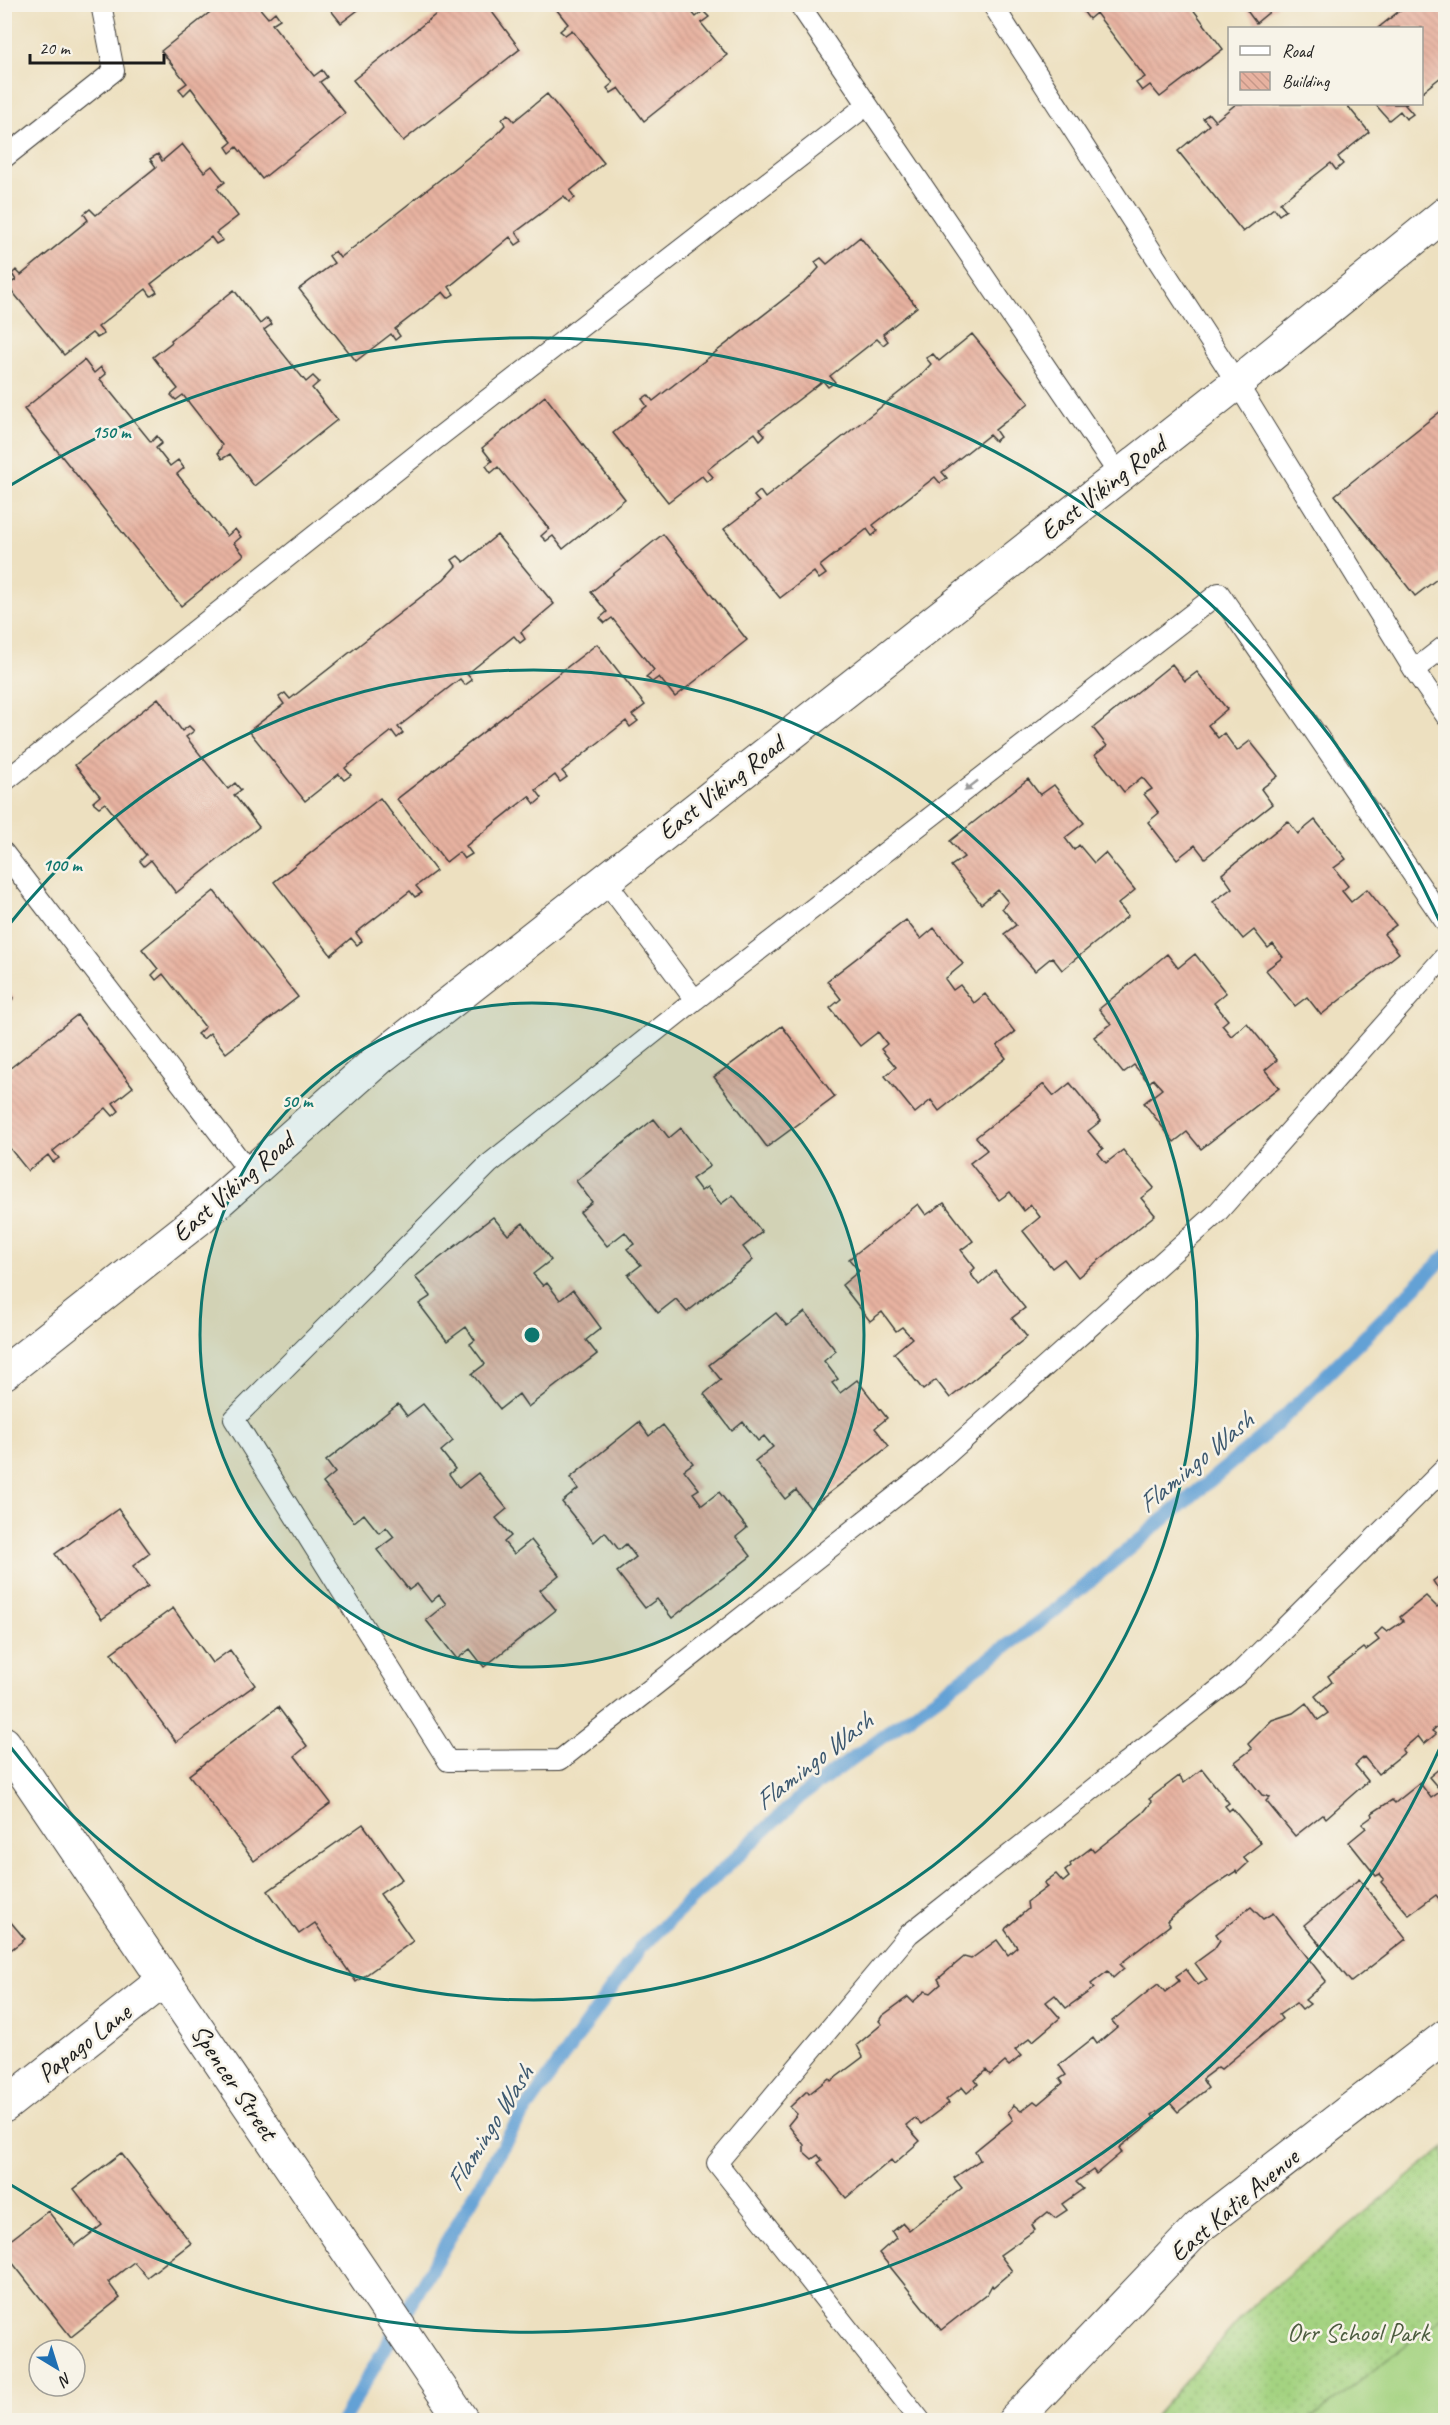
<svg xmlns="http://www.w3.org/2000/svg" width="1450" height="2425" font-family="Caveat,sans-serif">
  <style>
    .grass { fill: url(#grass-dots); stroke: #60784e; stroke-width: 1.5 }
    .pitch { fill: #a4d381; stroke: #60784e; stroke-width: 1.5 }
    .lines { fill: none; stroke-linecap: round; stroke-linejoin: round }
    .stream { stroke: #63a1d5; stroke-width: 14 }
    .building { fill: url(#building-back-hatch) }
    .service-casing { stroke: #3b3935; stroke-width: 22 }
    .minor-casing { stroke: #3b3935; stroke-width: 35 }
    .tertiary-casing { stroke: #3b3935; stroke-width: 35 }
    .service { stroke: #fff; stroke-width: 20 }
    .minor { stroke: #fff; stroke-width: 33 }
    .tertiary { stroke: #fff; stroke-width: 33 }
    .oneway { fill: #999 }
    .ring { fill: none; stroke: #0f766e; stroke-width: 3 }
    .labels { text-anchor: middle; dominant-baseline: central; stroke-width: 5; stroke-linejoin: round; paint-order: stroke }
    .street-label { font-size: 26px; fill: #1c1c1c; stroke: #f7f3e8 }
    .park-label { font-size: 26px; fill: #4c5c3f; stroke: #f7f3e8 }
    .water-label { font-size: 27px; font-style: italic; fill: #3c586f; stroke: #f7f3e8 }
    .centre { fill: #0f766e; stroke: #f7f3e8; stroke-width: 3 }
    .ring-label { font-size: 18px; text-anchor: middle; font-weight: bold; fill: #0f766e; stroke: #f7f3e8; stroke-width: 5; stroke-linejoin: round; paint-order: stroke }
  </style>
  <defs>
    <pattern id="grass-dots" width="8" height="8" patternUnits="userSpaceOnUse" patternTransform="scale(1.5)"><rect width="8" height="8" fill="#a4d381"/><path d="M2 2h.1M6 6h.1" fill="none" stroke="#8db56f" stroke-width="1.8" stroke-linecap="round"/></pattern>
    <pattern id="building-back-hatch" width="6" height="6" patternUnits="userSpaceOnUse" patternTransform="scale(1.5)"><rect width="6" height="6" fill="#e7b2a0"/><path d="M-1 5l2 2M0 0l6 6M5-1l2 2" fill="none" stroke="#c69889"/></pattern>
  </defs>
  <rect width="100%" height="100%" fill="#f7f3e8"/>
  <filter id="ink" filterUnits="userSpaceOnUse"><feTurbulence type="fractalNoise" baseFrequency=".0167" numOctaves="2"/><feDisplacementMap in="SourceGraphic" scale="12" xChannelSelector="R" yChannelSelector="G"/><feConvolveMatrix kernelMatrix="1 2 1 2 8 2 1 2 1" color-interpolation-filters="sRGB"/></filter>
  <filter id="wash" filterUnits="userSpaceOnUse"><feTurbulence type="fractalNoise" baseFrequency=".008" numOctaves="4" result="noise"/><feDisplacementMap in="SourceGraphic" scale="24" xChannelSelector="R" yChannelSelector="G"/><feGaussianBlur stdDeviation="1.35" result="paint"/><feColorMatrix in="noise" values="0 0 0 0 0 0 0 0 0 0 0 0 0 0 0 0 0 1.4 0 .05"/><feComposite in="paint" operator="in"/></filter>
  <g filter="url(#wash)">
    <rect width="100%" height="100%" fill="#ede0c0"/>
    <!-- grass -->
    <path class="grass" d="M1445 2147V2420H1151L1254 2303Z"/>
    <!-- pitch -->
    <path class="pitch" d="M1445 2315V2420H1309Z"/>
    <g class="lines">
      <!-- stream -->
      <path class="stream" d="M343 2420 514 2127 640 1948 801 1796 1052 1613 1274 1427 1446 1256"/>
    </g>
    <g id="blocks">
      <!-- building -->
      <path class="building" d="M326 4H366L341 23Z
        M449 4H486L520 49 403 141 353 80Z
        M552 4H685L696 17 703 11 709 17 701 23 727 55 644 121 619 88 611 93 607 88 613 83 572 30 565 35 560 31 568 24Z
        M1089 4H1189L1223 49 1160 97 1150 85 1142 91 1136 83 1145 77 1096 13 1089 19 1083 11Z
        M1242 4H1279L1256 23Z
        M1408 4H1446V73L1422 92V28H1378Z
        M219 5H257L268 18 275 12 280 19 272 24 314 76 322 70 327 77 320 82 345 113 262 179 237 147 230 153 226 147 232 142 191 88 184 95 179 89 187 83 161 51Z
        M547 94 604 163 570 191 575 198 569 202 564 196 516 232 522 241 516 245 510 237 449 287 454 294 448 298 443 292 395 329 400 336 395 340 391 334 356 361 299 289 334 263 329 256 335 251 340 258 494 137 505 125 502 119 508 114 514 121Z
        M1236 104H1346L1369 132 1338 157 1343 164 1336 170 1331 163 1280 203 1286 210 1279 215 1274 208 1243 232 1178 151 1209 125 1203 118 1209 114 1215 121Z
        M1375 104H1407L1405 105 1413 114 1406 119 1400 111 1389 120Z
        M182 144 204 172 212 166 225 182 217 188 238 216 216 233 223 240 216 244 211 237 151 284 157 292 151 296 146 289 98 327 104 334 97 338 92 333 64 355 7 285 16 280 12 274 16 270 21 275 88 220 84 214 90 209 96 215 156 167 150 159 158 154 162 161Z
        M860 237 917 307 883 334 888 341 883 345 877 339 830 376 835 382 828 387 823 381 760 429 765 435 760 440 755 433 707 470 713 477 707 482 702 476 668 502 613 433 647 406 642 399 648 395 653 401 807 281 819 268 815 262 821 258 827 264Z
        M234 290 260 324 267 318 272 324 264 330 306 382 313 376 319 382 312 388 337 420 254 486 230 454 222 459 218 453 222 445 183 395 176 400 171 395 178 389 153 357 172 342 171 340Z
        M972 334 1029 403 995 430 1000 437 995 441 989 435 942 472 947 478 940 483 935 477 873 525 878 531 872 536 867 529 820 566 826 574 819 579 814 572 780 598 724 529 759 502 754 496 760 491 765 498 919 377 931 364 926 358 933 354 939 361Z
        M84 360 94 373 101 367 106 374 100 379 151 442 157 436 162 443 156 448 170 466 178 460 184 468 177 474 227 536 235 529 241 537 234 543 244 555 181 606 24 409Z
        M545 396 625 499 563 549 553 536 546 541 541 536 549 529 498 467 491 473 486 466 492 461 482 448Z
        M1446 407V572L1415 596 1335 495Z
        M663 534 747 640 675 697 659 677 652 682 646 677 654 670 612 618 605 623 600 618 607 612 591 592Z
        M497 535 554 604 521 632 525 639 520 643 514 636 467 674 472 680 465 685 460 679 398 727 403 733 397 738 392 731 345 768 351 775 344 780 339 774 305 801 249 731 284 704 279 697 285 693 290 699 444 579 456 566 452 560 458 556 464 562Z
        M597 644 645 705 632 715 638 721 630 727 626 721 562 771 567 777 560 782 555 775 536 790 542 798 535 804 529 796 466 846 472 854 464 859 459 852 446 862 397 799Z
        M1172 664 1185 681 1197 672 1227 709 1208 725 1218 738 1224 733 1237 751 1250 741 1278 776 1261 789 1272 804 1205 858 1195 845 1177 859 1148 822 1159 813 1144 794 1152 789 1142 777 1124 792 1095 755 1107 746 1093 728Z
        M158 698 182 731 189 726 194 731 186 737 228 789 235 783 241 790 234 795 259 827 176 893 151 860 144 866 140 861 146 855 105 803 99 807 93 802 100 796 75 765Z
        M1028 779 1040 795 1054 785 1084 823 1065 838 1074 850 1079 845 1094 863 1105 853 1135 890 1118 904 1128 916 1062 970 1052 957 1035 971 1004 934 1016 925 1002 908 1008 902 998 890 981 904 951 866 964 857 950 841Z
        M380 798 436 871 416 886 422 893 415 897 410 891 356 933 362 941 357 945 351 938 331 955 274 882Z
        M1315 820 1346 859 1334 868 1348 886 1342 891 1351 902 1367 889 1396 925 1384 934 1399 953 1321 1015 1307 997 1295 1006 1266 970 1283 957 1273 944 1268 948 1254 930 1243 939 1213 902 1232 888 1222 874 1288 821 1298 834Z
        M214 891 298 997 226 1053 210 1033 203 1039 197 1034 205 1027 163 974 156 980 152 975 158 969 142 949Z
        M906 920 921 939 934 928 963 964 945 979 953 990 960 985 974 1003 985 994 1015 1032 997 1046 1006 1058 939 1111 931 1100 915 1113 885 1076 896 1067 881 1049 887 1044 878 1032 860 1046 830 1008 841 999 827 981Z
        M1167 954 1178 968 1195 954 1226 993 1214 1003 1228 1020 1222 1025 1231 1036 1247 1023 1277 1060 1265 1070 1279 1088 1201 1149 1187 1132 1174 1142 1144 1103 1162 1089 1153 1079 1149 1083 1134 1065 1123 1073 1094 1037 1111 1024 1099 1009Z
        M4 987 14 998 4 1006Z
        M77 1015 133 1087 113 1103 119 1111 113 1116 106 1108 53 1151 59 1158 53 1162 48 1155 28 1171 4 1141V1073Z
        M782 1026 835 1097 767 1147 714 1077Z
        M1070 1083 1101 1121 1088 1131 1103 1149 1098 1153 1106 1163 1123 1150 1154 1188 1141 1198 1155 1215 1078 1277 1064 1259 1052 1268 1023 1231 1040 1217 1031 1205 1024 1211 1010 1192 999 1200 970 1163 987 1150 976 1137 1044 1084 1054 1096Z
        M654 1119 669 1138 681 1128 710 1166 692 1179 701 1191 707 1187 721 1204 733 1195 762 1232 743 1247 753 1260 687 1312 676 1299 658 1313 628 1275 641 1265 627 1249 634 1244 625 1232 607 1246 580 1212 592 1202 576 1181Z
        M944 1203 973 1241 961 1250 975 1268 970 1273 979 1285 995 1271 1025 1308 1012 1318 1027 1337 950 1398 936 1380 923 1390 894 1353 912 1338 902 1327 896 1331 882 1312 870 1321 842 1285 859 1271 849 1259 918 1204 926 1215Z
        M493 1217 508 1235 523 1223 551 1260 533 1274 543 1286 547 1283 560 1300 573 1290 601 1328 586 1340 597 1354 528 1407 519 1394 500 1409 472 1374 485 1364 470 1344 475 1340 466 1327 447 1341 419 1304 431 1296 415 1277Z
        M805 1312 836 1351 824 1361 838 1379 832 1383 840 1393 857 1380 887 1418 875 1428 889 1446 810 1508 796 1490 785 1499 755 1461 773 1447 764 1436 758 1441 743 1422 732 1431 704 1394 721 1380 709 1365 776 1313 787 1326Z
        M398 1404 407 1416 423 1404 453 1441 441 1451 455 1469 449 1474 459 1488 478 1473 507 1509 496 1518 511 1536 504 1542 514 1554 531 1540 559 1575 540 1590 556 1610 484 1667 470 1649 457 1659 426 1620 446 1604 439 1595 431 1602 417 1584 409 1590 377 1550 394 1537 386 1527 379 1533 364 1514 354 1522 323 1483 335 1473 326 1461Z
        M639 1422 649 1436 663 1425 693 1463 684 1470 699 1489 693 1493 702 1505 719 1492 747 1528 736 1537 751 1556 672 1618 657 1599 645 1608 617 1572 636 1557 626 1544 619 1550 605 1532 594 1542 562 1502 578 1489 570 1478Z
        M118 1509 150 1553 133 1566 148 1586 102 1619 55 1554Z
        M1446 1571V1719L1432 1731 1436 1734 1424 1744 1418 1736 1402 1750 1404 1753 1378 1774 1364 1757 1355 1765 1368 1781 1326 1818 1323 1814 1295 1836 1266 1801 1270 1797 1262 1795 1235 1762 1252 1749 1248 1744 1272 1720 1293 1713 1306 1703 1318 1720 1328 1713 1315 1696 1332 1682 1328 1676 1364 1648 1366 1650 1379 1640 1375 1635 1382 1628 1387 1632 1403 1621 1400 1617 1426 1596 1437 1607 1445 1600 1433 1581Z
        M173 1608 212 1663 230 1650 255 1685 176 1742 111 1653Z
        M278 1707 307 1746 295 1756 331 1803 254 1861 189 1775Z
        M1446 1763V1896L1440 1900 1436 1895 1409 1915 1381 1882 1384 1879 1380 1874 1376 1876 1349 1842 1366 1828 1362 1824 1373 1816 1372 1813 1392 1800 1395 1803 1420 1783 1431 1798 1441 1791 1429 1777Z
        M1202 1769 1229 1803 1225 1806 1229 1811 1232 1808 1261 1843 1243 1857 1248 1863 1237 1873 1236 1871 1204 1892 1167 1921 1170 1925 1120 1964 1124 1968 1113 1978 1108 1971 1091 1984 1094 1988 1066 2008 1055 1995 1046 2002 1060 2018 1033 2041 1030 2038 1015 2050 1021 2056 1009 2066 1005 2062 990 2075 986 2070 975 2080 978 2084 967 2093 962 2087 946 2100 949 2103 921 2124 915 2118 906 2125 920 2141 894 2164 891 2160 846 2198 818 2163 822 2160 818 2155 812 2159 804 2152V2145L788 2125 797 2114 790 2107 807 2091 809 2094 829 2078 831 2081 863 2057 857 2045 882 2024 879 2021 882 2016 908 1997 913 2002 925 1991 931 1993 941 1984 938 1979 964 1957 971 1959 997 1940 1008 1955 1017 1947 1005 1930 1006 1928 1028 1909 1027 1902 1047 1887 1044 1883 1056 1874 1063 1882 1069 1877 1065 1871 1071 1866 1070 1864 1091 1848 1094 1852 1143 1813 1152 1802 1149 1799 1179 1776 1184 1783Z
        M363 1824 402 1879 380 1894 413 1941 356 1982 315 1923 299 1934 268 1891Z
        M1359 1879 1406 1939 1351 1982 1304 1925Z
        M1251 1907 1263 1919 1273 1913 1326 1981 1305 2000 1310 2004 1302 2010 1296 2003 1279 2015 1282 2019 1221 2069 1218 2067 1202 2079 1208 2088 1178 2112 1170 2103 1152 2115 1155 2119 1119 2148 1122 2152 1096 2174 1093 2170 1076 2182 1083 2189 1062 2204 1067 2210 1055 2218 1048 2212 1032 2225 1035 2230 1000 2255 1012 2271 993 2287 992 2285 987 2294 941 2330 879 2253 896 2238 892 2232 903 2223 909 2230 962 2188 954 2178 980 2160 975 2151 1013 2120 1008 2112 1014 2105 1021 2111 1034 2101 1038 2104 1063 2083 1060 2079 1066 2075 1059 2065 1093 2038 1097 2044 1117 2027 1112 2021 1145 1994 1158 1984 1165 1992 1179 1981 1176 1976 1186 1969 1198 1985 1207 1979 1195 1963 1214 1949 1220 1940 1216 1934Z
        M4 1914 25 1939 4 1955Z
        M121 2153 191 2243 147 2277 134 2262 108 2282 120 2298 71 2337 4 2252V2245L48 2211 75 2246 102 2225 74 2189Z"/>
    </g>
  </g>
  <g filter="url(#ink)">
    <use href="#blocks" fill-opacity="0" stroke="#3b3935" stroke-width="1.5"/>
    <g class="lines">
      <!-- service casing -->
      <g class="service-casing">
        <path id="service" d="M799 4 1120 476
          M992 4 1237 383 1414 670 1446 645
          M4 158 114 71 101 4
          M1414 670 1446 716
          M4 782 435 440 867 105
          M4 853 250 1173
          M604 879 695 1000 1219 593 1446 923
          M695 1000 489 1164 234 1419 448 1761 560 1760 934 1466 1217 1213 1446 955
          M920 2420 717 2163 909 1934 1237 1675 1446 1467"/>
      </g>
      <!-- minor casing -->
      <g class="minor-casing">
        <path id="minor" d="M4 2106 164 1980"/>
      </g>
      <!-- tertiary casing -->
      <g class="tertiary-casing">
        <path id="tertiary" d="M4 1373 200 1218 381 1057 1237 383 1446 213
          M4 1743 462 2420
          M1015 2420 1199 2227 1446 2036"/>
      </g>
      <!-- service -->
      <use href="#service" class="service"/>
      <!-- minor -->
      <use href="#minor" class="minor"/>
      <!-- tertiary -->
      <use href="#tertiary" class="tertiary"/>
    </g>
    <!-- one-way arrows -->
    <defs><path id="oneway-solid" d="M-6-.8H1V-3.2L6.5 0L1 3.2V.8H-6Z" transform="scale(1.5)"/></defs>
    <use class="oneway" href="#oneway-solid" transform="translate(971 786) rotate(142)"/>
  </g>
  <!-- distance rings -->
  <circle cx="532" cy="1335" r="332" fill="#0f766e" fill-opacity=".12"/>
  <g class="ring">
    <circle cx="532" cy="1335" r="332"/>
    <path d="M8 926A665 665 0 1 1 8 1744"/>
    <path d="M1443 1741A997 997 0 0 1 11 2185M11 485A997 997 0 0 1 1443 929"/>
  </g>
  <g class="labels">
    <!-- street labels -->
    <g class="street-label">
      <text transform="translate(1103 488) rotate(-38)">East Viking Road</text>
      <text transform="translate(721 788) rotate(-38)">East Viking Road</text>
      <text transform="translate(233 1187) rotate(-41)">East Viking Road</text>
      <text transform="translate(84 2043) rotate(-38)">Papago Lane</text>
      <text transform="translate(234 2082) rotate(56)">Spencer Street</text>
      <text transform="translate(1234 2205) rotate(-40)">East Katie Avenue</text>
    </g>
    <!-- park labels -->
    <g class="park-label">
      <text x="1358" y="2332">Orr School Park</text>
    </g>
    <!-- water labels -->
    <g class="water-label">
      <text transform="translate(1195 1462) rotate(-40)">Flamingo Wash</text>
      <text transform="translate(813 1761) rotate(-38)">Flamingo Wash</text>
      <text transform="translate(489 2128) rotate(-58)">Flamingo Wash</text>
    </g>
  </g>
  <circle cx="532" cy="1335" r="9" class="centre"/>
  <g class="ring-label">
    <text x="111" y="438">150 m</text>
    <text x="62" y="871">100 m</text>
    <text x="297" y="1107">50 m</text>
  </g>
  <!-- margin -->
  <rect width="1450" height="2425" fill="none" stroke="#f7f3e8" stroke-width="24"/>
  <!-- legend -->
  <rect x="1228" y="27" width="195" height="78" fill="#f7f3e8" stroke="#9f9d96" stroke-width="1.5"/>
  <rect x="1240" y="46" width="30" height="9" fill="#ffffff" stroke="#9f9d96" stroke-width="1.5"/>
  <text x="1282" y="57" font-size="18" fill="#1c1c1c">Road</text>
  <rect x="1240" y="72" width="30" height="18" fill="url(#building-back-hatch)" stroke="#9f9d96" stroke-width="1.5"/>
  <text x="1282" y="87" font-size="18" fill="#1c1c1c">Building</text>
  <!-- north arrow -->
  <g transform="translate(57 2368) rotate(142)"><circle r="28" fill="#f7f3e8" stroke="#9f9d96" stroke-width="1.5"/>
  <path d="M0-4.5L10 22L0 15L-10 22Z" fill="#1f6fb2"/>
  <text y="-9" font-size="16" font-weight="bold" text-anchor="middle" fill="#1c1c1c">N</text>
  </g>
  <!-- scale -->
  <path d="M30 54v9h134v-9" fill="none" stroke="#1c1c1c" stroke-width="3"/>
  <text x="39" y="54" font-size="18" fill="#1c1c1c" stroke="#f7f3e8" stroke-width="4.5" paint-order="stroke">20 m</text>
</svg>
